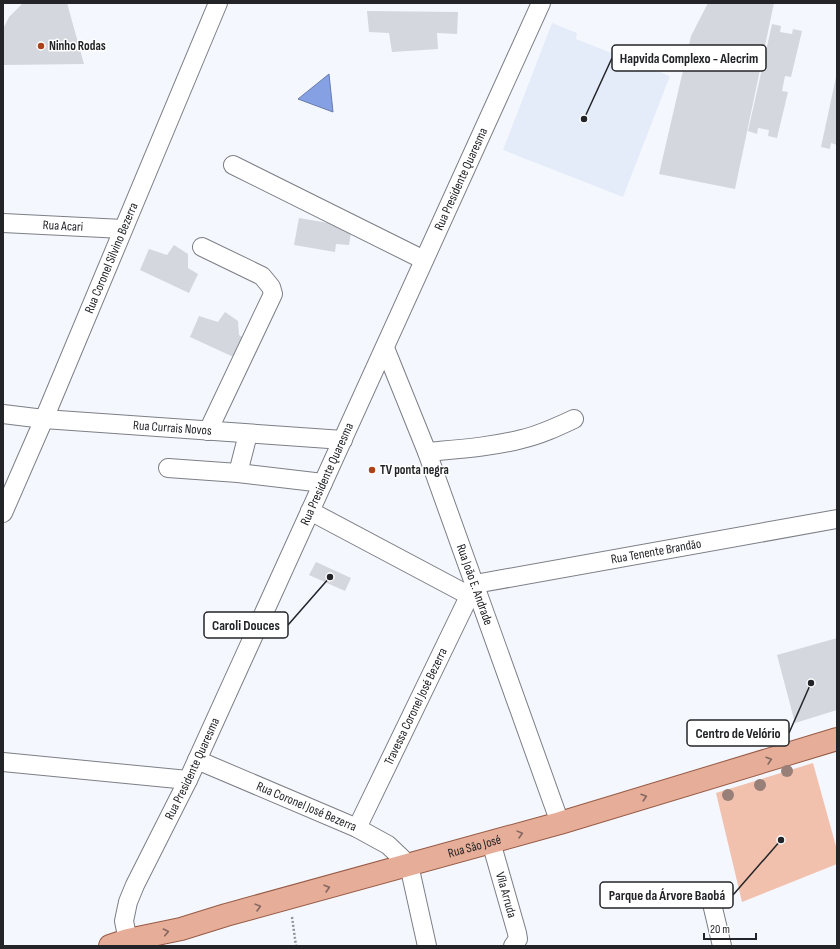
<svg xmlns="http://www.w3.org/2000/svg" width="840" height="949" font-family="'Sofia Sans Condensed',sans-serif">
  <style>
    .built { fill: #e5ecf9 }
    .green { fill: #f2c1ae }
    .water { fill: #85a1e3; stroke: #687cab }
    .building { fill: #d4d7de }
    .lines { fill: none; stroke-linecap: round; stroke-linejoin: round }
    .minor-casing { stroke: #7c7f85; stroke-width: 20 }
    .major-casing { stroke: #975a44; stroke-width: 24 }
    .path { stroke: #929499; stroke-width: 2.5; stroke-dasharray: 2 2; stroke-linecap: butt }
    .minor { stroke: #fff; stroke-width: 18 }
    .major { stroke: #e6ad98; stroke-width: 22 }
    .tree { fill: #987f77 }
    .oneway { stroke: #846860 }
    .poi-dot { fill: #aa4418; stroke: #fff; stroke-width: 1.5 }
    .labels { text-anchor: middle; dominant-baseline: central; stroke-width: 3; stroke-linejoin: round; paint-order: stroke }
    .poi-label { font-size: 13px; font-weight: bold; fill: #232427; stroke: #fff; text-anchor: start }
    .street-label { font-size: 13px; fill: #232427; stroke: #fff }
    .leader { fill: none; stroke: #232427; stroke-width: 1.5 }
    .callout-dot { fill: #232427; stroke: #fff; stroke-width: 1.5 }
    .callout { fill: #fff; stroke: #232427; stroke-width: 1.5 }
    .callout-label { font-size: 14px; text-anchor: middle; font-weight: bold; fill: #232427 }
  </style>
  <rect width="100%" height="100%" fill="#f4f7fe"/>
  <!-- built -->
  <path class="built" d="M552 23 577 33 576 39 670 76 623 197 503 150Z"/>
  <!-- green -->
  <path class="green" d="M813 763 837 850V864L742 902 716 793Z"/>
  <!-- water -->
  <path class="water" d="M329 74 333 112 298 99Z"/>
  <!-- building -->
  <path class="building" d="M23 3H67L84 64 3 65V29L9 17Z
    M708 3H774L735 189 659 174 691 36Z
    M367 11 458 12 457 34 437 33 438 49 392 52 389 33 369 32Z
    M772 24 781 26 780 32 792 34 793 29 802 31 791 77 785 76 782 91 788 92 777 138 768 136 769 130 758 128 757 134 748 131Z
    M836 77 837 145 831 143 830 149 821 147Z
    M299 218 352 227 349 245 336 244 335 252 294 245Z
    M174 245 188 254V268L198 274 189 293 140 270 149 249 167 255Z
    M225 312 238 321 239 335 249 341 240 360 190 337 199 316 218 322Z
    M316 562 351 578 345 591 309 575Z
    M837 638V710L795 723 777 655Z"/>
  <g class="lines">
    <!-- minor casing -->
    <g class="minor-casing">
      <g id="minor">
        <path d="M233 165 424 260"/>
        <path id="s1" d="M3 223 123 229"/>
        <path d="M202 247 262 276 271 287 273 294 208 431"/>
        <path id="s2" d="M385 348 427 452 560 823"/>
        <path id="s3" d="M3 414 44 419 343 440"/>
        <path d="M427 452C459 449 491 447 522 439 540 435 557 427 574 419"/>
        <path d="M168 468 238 473 248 434"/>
        <path d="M238 473 323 483"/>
        <path d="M310 511 470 596"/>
        <path id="s4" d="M3 513 44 419 218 3"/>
        <path id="s5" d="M197 760 357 828 388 845 409 865 427 946"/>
        <path d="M3 762 188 780"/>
        <path id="s6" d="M357 828 475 584 837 519"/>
        <path id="s7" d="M491 842 517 933 518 939 513 946"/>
        <path d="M713 908 722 946"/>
        <path id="s8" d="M129 946 124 921 128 902 135 885 188 780 541 3"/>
      </g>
    </g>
    <!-- major casing -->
    <g class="major-casing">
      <g id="major">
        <path id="s9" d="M110 946 128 940 181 929 226 915 560 823 837 739"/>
      </g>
    </g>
    <!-- path -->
    <path class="path" d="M292 917 296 946"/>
    <!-- minor -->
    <use href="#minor" class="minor"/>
    <!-- major -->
    <use href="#major" class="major"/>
  </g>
  <!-- trees -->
  <g class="tree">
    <circle cx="787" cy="771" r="6"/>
    <circle cx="760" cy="785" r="6"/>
    <circle cx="728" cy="795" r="6"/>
  </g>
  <!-- one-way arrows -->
  <defs><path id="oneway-chevron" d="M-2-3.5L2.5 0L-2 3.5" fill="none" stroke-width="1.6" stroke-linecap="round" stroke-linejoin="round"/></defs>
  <g class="oneway">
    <use href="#oneway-chevron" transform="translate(769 760) rotate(-17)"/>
    <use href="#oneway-chevron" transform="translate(644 797) rotate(-17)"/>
    <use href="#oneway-chevron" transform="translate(520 834) rotate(-15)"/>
    <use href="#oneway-chevron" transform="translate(327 888) rotate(-16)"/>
    <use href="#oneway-chevron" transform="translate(258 907) rotate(-15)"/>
    <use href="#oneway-chevron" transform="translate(166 932) rotate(-12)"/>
  </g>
  <!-- markers -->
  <g class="poi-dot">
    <circle cx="41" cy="46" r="4"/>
    <circle cx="372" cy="470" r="4"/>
  </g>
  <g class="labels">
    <!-- poi labels -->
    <g class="poi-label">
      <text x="49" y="46">Ninho Rodas</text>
      <text x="380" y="470">TV ponta negra</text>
    </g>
    <!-- street labels -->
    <g class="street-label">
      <text stroke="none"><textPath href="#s8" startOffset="841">Rua Presidente Quaresma</textPath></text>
      <text stroke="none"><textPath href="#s1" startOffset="60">Rua Acari</textPath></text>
      <text stroke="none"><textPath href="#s4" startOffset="277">Rua Coronel Silvino Bezerra</textPath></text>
      <text stroke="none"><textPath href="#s3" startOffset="170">Rua Currais Novos</textPath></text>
      <text stroke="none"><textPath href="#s8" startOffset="517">Rua Presidente Quaresma</textPath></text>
      <text stroke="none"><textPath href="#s6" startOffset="455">Rua Tenente Brandão</textPath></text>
      <text stroke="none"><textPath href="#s2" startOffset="253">Rua João E. Andrade</textPath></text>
      <text stroke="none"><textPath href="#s6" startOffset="135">Travessa Coronel José Bezerra</textPath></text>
      <text stroke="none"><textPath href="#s8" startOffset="193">Rua Presidente Quaresma</textPath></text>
      <text stroke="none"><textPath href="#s5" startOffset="119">Rua Coronel José Bezerra</textPath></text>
      <text stroke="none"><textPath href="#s9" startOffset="378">Rua São José</textPath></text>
      <text stroke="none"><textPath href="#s7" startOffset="55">Vila Arruda</textPath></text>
    </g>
  </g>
  <!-- callouts -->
  <path class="leader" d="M584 119L612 58M330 577L288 625M811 683L789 733M781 840L733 895"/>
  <g class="callout-dot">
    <circle cx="584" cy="119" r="4"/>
    <circle cx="330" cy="577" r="4"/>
    <circle cx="811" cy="683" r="4"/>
    <circle cx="781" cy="840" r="4"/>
  </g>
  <g class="callout">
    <rect x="612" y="45" width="154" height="26" rx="4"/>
    <rect x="204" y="612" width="84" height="26" rx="4"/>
    <rect x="687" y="720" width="102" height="26" rx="4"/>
    <rect x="600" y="882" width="133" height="26" rx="4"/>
  </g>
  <g class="callout-label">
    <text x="689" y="63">Hapvida Complexo - Alecrim</text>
    <text x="246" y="630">Caroli Douces</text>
    <text x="738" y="738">Centro de Velório</text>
    <text x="667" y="900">Parque da Árvore Baobá</text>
  </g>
  <!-- border -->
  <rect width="840" height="949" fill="none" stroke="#232427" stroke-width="8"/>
  <!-- scale -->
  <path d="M704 933v6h52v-6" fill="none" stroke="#232427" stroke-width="2"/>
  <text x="710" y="933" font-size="12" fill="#232427" stroke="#ffffff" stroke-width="3" paint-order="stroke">20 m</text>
</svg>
